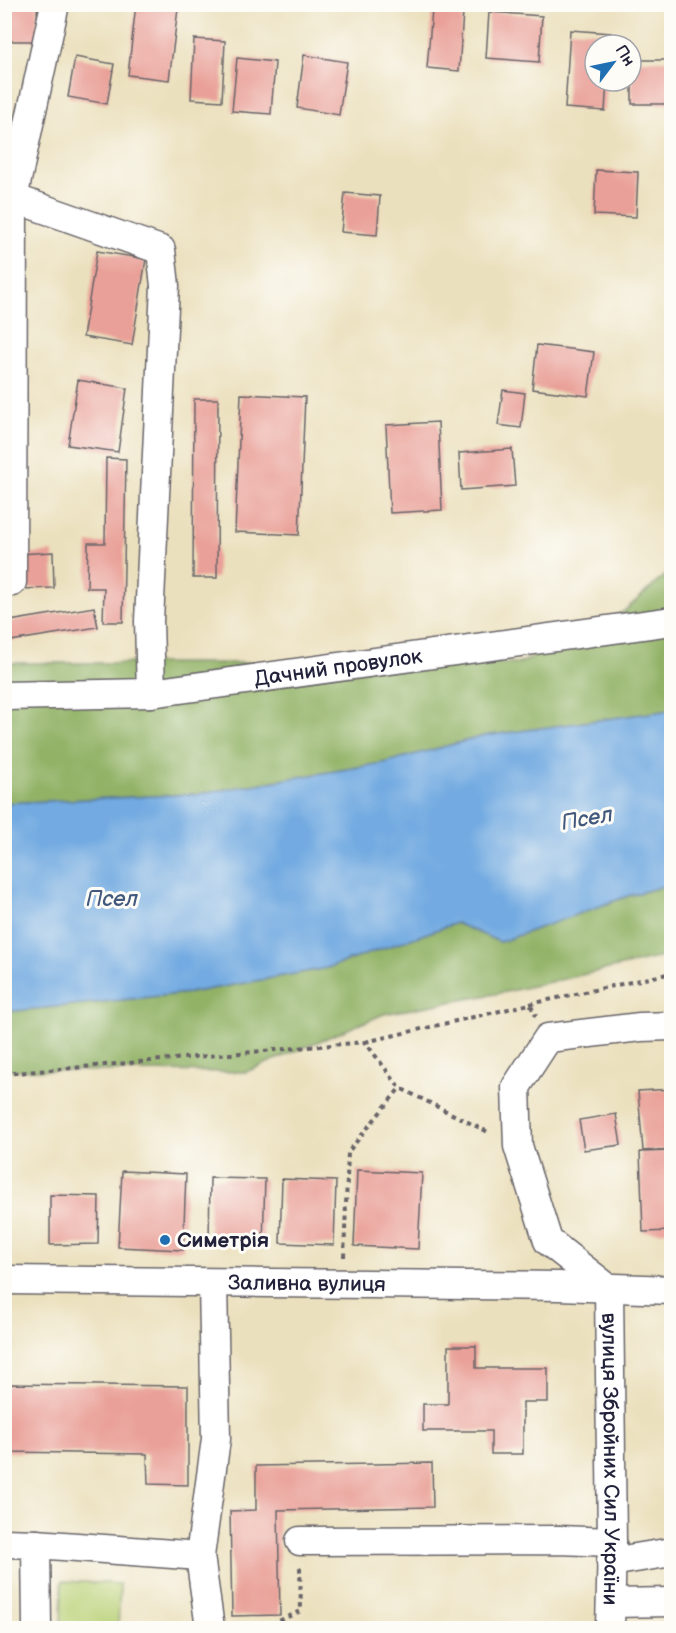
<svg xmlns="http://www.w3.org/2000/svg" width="676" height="1633" font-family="'Balsamiq Sans',sans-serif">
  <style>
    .green { fill: #b8d075; stroke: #6d7958; stroke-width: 1.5 }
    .forest { fill: #92b266; stroke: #5a6a50; stroke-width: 1.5 }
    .water { fill: #72aae1; stroke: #4a668e; stroke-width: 1.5 }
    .building { fill: #e9a098 }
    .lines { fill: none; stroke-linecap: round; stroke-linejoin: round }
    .minor-casing { stroke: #686468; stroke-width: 31 }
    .path { stroke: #686468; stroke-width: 4; stroke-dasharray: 4.5 4.5; stroke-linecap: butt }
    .minor { stroke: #fff; stroke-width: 28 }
    .poi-dot { fill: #1f6fb2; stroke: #fdfcf7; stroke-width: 2 }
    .labels { text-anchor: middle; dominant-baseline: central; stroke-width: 6; stroke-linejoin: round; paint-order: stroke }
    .street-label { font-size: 21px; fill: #22223b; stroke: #fdfcf7 }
    .poi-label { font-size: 21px; font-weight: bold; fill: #22223b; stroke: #fdfcf7; text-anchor: start }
    .water-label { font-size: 22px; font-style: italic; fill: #42587d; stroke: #fdfcf7 }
  </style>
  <rect width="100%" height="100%" fill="#fdfcf7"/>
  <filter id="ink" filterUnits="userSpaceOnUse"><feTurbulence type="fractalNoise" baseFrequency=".0167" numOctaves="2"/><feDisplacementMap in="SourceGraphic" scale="12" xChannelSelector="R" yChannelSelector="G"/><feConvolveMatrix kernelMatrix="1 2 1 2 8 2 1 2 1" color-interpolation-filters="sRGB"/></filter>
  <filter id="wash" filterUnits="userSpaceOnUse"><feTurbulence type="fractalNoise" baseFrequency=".008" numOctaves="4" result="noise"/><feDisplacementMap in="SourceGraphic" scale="24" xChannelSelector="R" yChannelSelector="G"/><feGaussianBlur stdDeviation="1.35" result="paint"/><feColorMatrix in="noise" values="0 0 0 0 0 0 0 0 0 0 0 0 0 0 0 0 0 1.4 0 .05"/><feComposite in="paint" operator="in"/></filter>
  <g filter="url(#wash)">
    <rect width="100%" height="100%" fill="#ebe0bd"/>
    <!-- green -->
    <path class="green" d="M62 1581 120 1584 118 1628H61Z"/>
    <!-- forest -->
    <path class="forest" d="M671 570V710L484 736 383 763 198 794 5 803 4 663H521L623 612Z
      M671 884V955L506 992 384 1014 246 1072 5 1070V1012L189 993 327 968 456 923 500 942 628 896Z"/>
    <!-- water -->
    <path class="water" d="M671 710V884L628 896 500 942 456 923 327 968 189 993 5 1012V803L198 794 383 763 484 736Z"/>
    <g id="blocks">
      <!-- building -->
      <path class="building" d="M4 4H37L38 41H4Z
        M136 4 178 9 169 80 128 75Z
        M432 10 463 12 459 71 427 68Z
        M489 12 542 16 539 62 486 58Z
        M570 30 611 33 610 45H595V81H607L605 111 565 108Z
        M194 39 225 41 222 101 191 99Z
        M304 55 347 62 339 115 297 108Z
        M75 57 114 64 107 104 68 97Z
        M237 58 275 62 271 114 232 111Z
        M632 60H672V104H632Z
        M596 170 638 172 636 217 594 215Z
        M345 193 380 196 377 235 341 232Z
        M97 251 146 259 132 345 83 337Z
        M537 345 594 352 588 396 532 389Z
        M78 380 127 388 118 452 68 445Z
        M503 390 525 393 521 428 498 425Z
        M241 394 305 397 299 535 235 532Z
        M194 399H218L217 578H193Z
        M438 422 442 510 390 513 386 425Z
        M512 449 515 486 461 490 459 453Z
        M106 458 126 459 123 622H103L104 588H87L88 543H105Z
        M53 552 54 588 20 589 19 554Z
        M94 607 98 627 4 642V622Z
        M672 1089V1149L643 1151 638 1091Z
        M616 1114 621 1145 584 1150 579 1120Z
        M672 1151V1231L643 1232 640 1152Z
        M357 1170 422 1173 418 1249 354 1246Z
        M122 1171 186 1174 183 1250 118 1247Z
        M210 1178 265 1179 263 1243 209 1242Z
        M282 1179 336 1181 334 1245 280 1243Z
        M50 1195 99 1196 98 1244 50 1245Z
        M448 1346H476V1368H548V1402H523V1454H491V1431H423V1404H448Z
        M4 1384 188 1386V1485L148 1484 147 1454 4 1452Z
        M432 1463 433 1507 278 1510 280 1615 232 1616 230 1511 256 1510V1466Z"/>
    </g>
  </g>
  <g filter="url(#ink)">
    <use href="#blocks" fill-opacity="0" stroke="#686468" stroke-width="1.5"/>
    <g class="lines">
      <!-- minor casing -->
      <g class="minor-casing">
        <g id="minor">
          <path d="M13 198 161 250 165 286 149 621 151 693"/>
          <path d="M12 582 13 198 55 4"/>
          <path id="s1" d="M4 696 151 693 672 621"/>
          <path id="s2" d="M4 1280 559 1286 672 1290"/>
          <path d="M609 1289 548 1241 518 1146 516 1087 548 1038 640 1027 672 1026"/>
          <path id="s3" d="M609 1289 612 1542 610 1628"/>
          <path d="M300 1541 559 1540 612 1542"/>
          <path d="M4 1543 36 1544 37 1628"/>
          <path d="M36 1544 200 1556"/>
          <path d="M611 1562 672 1552"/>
          <path d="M611 1603 672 1602"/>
          <path d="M210 1628 200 1556 216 1439 213 1283"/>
        </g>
      </g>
      <!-- path -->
      <path class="path" d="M530 1004 672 973
        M365 1042 530 1004 536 1016
        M4 1074 365 1042 400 1088 490 1133
        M344 1257 348 1152 400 1088
        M263 1628 301 1611 300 1567"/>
      <!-- minor -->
      <use href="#minor" class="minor"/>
    </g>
  </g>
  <!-- markers -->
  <circle class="poi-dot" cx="165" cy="1240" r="6"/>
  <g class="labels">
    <!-- street labels -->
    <g class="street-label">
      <text stroke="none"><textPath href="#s1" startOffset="336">Дачний провулок</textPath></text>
      <text stroke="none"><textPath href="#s2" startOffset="303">Заливна вулиця</textPath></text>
      <text stroke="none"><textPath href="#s3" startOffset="170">вулиця Збройних Сил України</textPath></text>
    </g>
    <!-- poi labels -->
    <g class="poi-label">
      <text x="177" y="1240">Симетрія</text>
    </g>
    <!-- water labels -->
    <g class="water-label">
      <text transform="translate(587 819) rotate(-10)">Псел</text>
      <text x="112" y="899">Псел</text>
    </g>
  </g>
  <!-- margin -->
  <rect width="676" height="1633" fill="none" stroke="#fdfcf7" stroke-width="24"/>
  <!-- north arrow -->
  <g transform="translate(613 63) rotate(58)"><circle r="28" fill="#fdfcf7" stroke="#a5a5ac" stroke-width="1.5"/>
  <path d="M0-4.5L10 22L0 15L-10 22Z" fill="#1f6fb2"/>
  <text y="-9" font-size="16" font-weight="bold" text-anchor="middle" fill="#22223b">Пн</text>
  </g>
</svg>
